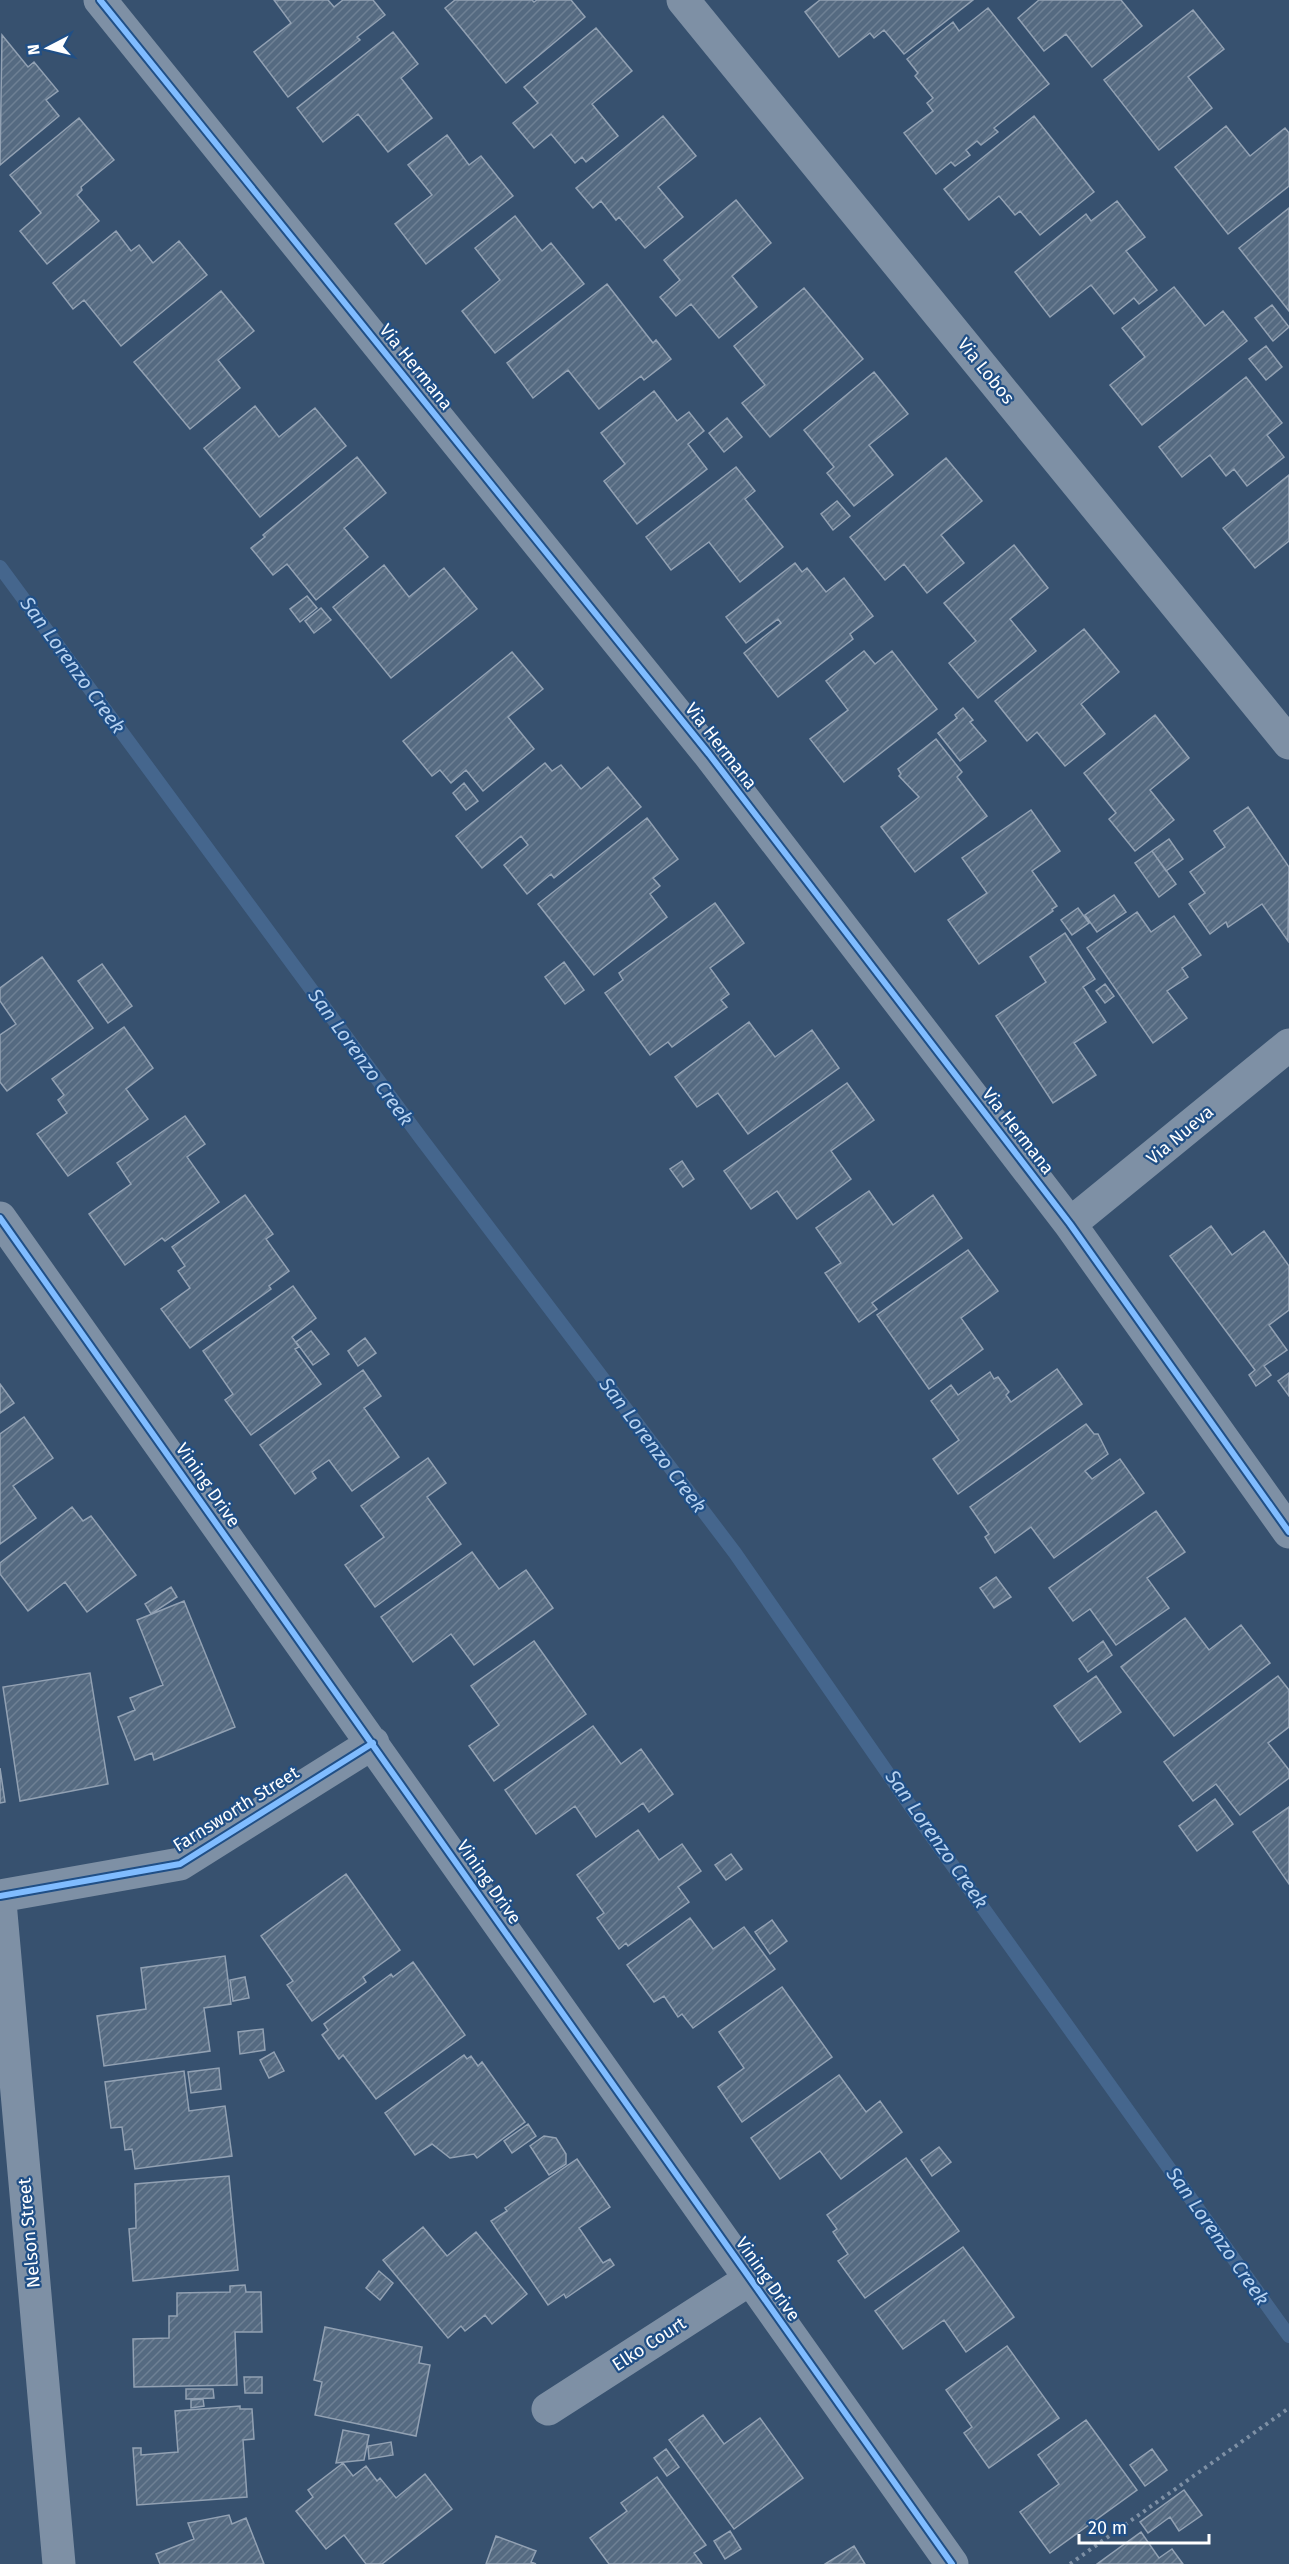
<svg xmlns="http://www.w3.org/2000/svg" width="1289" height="2564" font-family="'Fira Sans',sans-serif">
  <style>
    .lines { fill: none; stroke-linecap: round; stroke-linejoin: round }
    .stream { stroke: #45668d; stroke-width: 14 }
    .building { fill: url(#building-hatch); stroke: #92a1b3; stroke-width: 1.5 }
    .path { stroke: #7e90a5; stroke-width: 4; stroke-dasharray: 3 4.5; stroke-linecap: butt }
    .minor { stroke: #7e90a5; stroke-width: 33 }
    .cycleway-casing { stroke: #204f86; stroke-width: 10 }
    .cycleway { stroke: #80bcff; stroke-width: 6 }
    .labels { text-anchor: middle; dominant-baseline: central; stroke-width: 4.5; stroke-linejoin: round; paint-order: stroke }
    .street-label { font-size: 18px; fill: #fff; stroke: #204f86 }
    .water-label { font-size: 20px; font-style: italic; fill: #b6d2f1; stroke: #204f86 }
  </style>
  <defs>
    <pattern id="building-hatch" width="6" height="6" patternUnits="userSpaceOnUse" patternTransform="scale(1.5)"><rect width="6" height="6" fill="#556a81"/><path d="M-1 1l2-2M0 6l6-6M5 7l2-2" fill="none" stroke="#6e8094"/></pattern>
  </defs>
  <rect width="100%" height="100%" fill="#37516f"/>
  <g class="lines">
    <!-- stream -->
    <path class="stream" d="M0 567 420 1137 735 1553 923 1824 1289 2336"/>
  </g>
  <!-- building -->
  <path class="building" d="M274 0H328L334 7 343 0H373L385 15 357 37 360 40 288 97 254 52 291 23Z
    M455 0H532L534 2 537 0H571L585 17 506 83 445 8Z
    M820 0H973L904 54 884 30 874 38 870 33 839 57 805 12Z
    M1039 0H1121L1142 26 1092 67 1066 34 1044 51 1018 18Z
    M988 8 1049 84 994 128 998 132 981 145 977 141 966 150 970 155 955 166 951 162 936 174 904 133 933 111 927 103 933 98 915 76 918 73 907 59 953 22 959 31Z
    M1193 10 1224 49 1188 77 1212 108 1159 150 1104 80Z
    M596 28 632 71 592 104 618 136 586 162 582 157 575 163 551 134 534 148 513 123 538 103 524 87Z
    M393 32 418 64 401 78 432 118 388 152 358 114 323 142 297 108Z
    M2 35 28 67 34 62 58 91 46 100 59 116 0 165Z
    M663 116 696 156 658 187 683 217 645 248 619 217 616 220 601 201 593 208 576 188Z
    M1034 116 1094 192 1040 235 1020 211 1015 215 999 196 969 220 944 189Z
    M79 118 114 160 81 187 82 190 77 195 99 221 47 264 20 231 41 213 10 175Z
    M1226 126 1250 156 1285 128 1289 133V186L1228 234 1175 167Z
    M447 135 469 165 481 156 513 196 426 264 395 224 432 195 408 165Z
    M736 200 771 243 732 276 757 307 719 338 691 304 676 316 660 297 680 280 664 260Z
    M1117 201 1145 237 1126 251 1157 290 1139 304 1134 298 1114 314 1091 285 1050 317 1015 272 1086 214 1091 221Z
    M1289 208V311L1239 248Z
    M515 216 542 251 551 243 584 284 495 353 462 311 500 280 475 248Z
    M116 231 131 251 139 245 153 263 179 241 207 275 121 346 84 300 73 309 53 283Z
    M607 284 653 343 656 340 671 359 644 380 641 376 599 409 568 370 533 398 507 363Z
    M1174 287 1205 326 1223 311 1247 341 1142 425 1110 385 1145 357 1122 328Z
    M804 288 863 359 770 437 742 403 765 385 734 346Z
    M221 291 254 331 218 360 240 388 190 429 134 362Z
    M1272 305 1289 327 1273 341 1255 318Z
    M1266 346 1282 367 1266 380 1249 359Z
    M874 372 908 414 869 445 893 475 854 506 827 473 834 467 804 430Z
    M1246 377 1282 423 1267 435 1284 457 1247 486 1234 469 1226 476 1210 455 1182 477 1159 447Z
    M654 391 677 421 689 412 704 431 688 444 707 469 637 524 604 481 625 464 601 433Z
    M255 406 279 437 315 408 346 446 260 517 204 448Z
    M727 418 742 437 724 452 709 433Z
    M357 457 386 493 344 528 368 557 316 600 287 564 273 575 251 548 265 537 263 535Z
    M946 458 982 501 941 535 964 563 927 593 904 564 885 580 850 537Z
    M736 467 755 491 745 499 783 547 740 582 709 542 671 570 646 537Z
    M1289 475V541L1255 568 1223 528Z
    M837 501 850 516 833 530 821 514Z
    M1014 545 1048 588 1010 619 1036 651 978 698 949 663 976 641 944 603Z
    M795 563 802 572 807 568 826 592 844 578 873 616 850 634 853 639 778 697 744 653 781 623 778 619 746 643 726 617Z
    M384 565 409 597 444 568 477 609 391 678 333 607Z
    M307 596 317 608 300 622 290 609Z
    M321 608 331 620 314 633 305 621Z
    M1084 629 1119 672 1081 704 1105 734 1065 766 1037 732 1027 741 995 701Z
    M864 651 875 664 892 651 937 709 844 782 810 739 848 710 826 681Z
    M512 652 543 689 508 717 534 749 483 791 466 770 451 783 440 770 432 776 403 741Z
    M963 708 973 720 970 722 986 741 960 761 938 733 957 718 955 715Z
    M1155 715 1189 758 1150 790 1174 820 1135 851 1109 819 1116 813 1084 773Z
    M936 739 962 772 957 777 987 816 915 872 881 827 919 797 899 776 901 774 898 769Z
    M545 763 552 771 561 765 581 789 608 767 641 807 554 878 551 874 527 894 504 865 528 845 521 836 482 868 456 836Z
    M464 783 478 801 466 810 453 793Z
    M1248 807 1289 867 1288 941 1262 904 1228 927 1226 922 1210 934 1189 904 1205 893 1190 872 1225 847 1214 831Z
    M1031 810 1060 851 1032 871 1057 906 1052 909 1053 911 979 964 948 920 987 893 962 858Z
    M647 818 678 859 653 878 660 886 650 894 667 917 594 975 538 904Z
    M1169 839 1183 859 1166 871 1152 851Z
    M1152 851 1176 884 1159 897 1135 863Z
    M1114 895 1126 912 1097 932 1085 915Z
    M715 903 744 943 710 968 729 994 721 1000 727 1007 672 1047 668 1042 650 1055 605 993 623 980 619 973Z
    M1078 908 1089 923 1072 935 1061 920Z
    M1137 912 1151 932 1174 916 1201 955 1182 968 1188 977 1167 991 1187 1018 1153 1043 1087 948Z
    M1065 933 1095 979 1083 987 1106 1022 1074 1043 1096 1075 1053 1103 996 1016 1046 982 1030 957Z
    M42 957 93 1028 7 1091 0 1082V1035L16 1024 0 1001V988Z
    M564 962 584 990 565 1004 545 977Z
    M102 964 132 1006 108 1023 78 981Z
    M1105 984 1114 996 1105 1003 1096 991Z
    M749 1022 775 1057 812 1030 839 1068 748 1134 718 1093 697 1107 675 1077Z
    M124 1027 153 1068 126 1089 148 1119 68 1176 37 1134 67 1113 58 1100 64 1095 52 1079Z
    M847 1083 874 1120 831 1151 851 1179 797 1219 777 1191 751 1209 724 1171Z
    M185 1116 205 1144 187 1157 219 1202 165 1241 162 1238 125 1265 89 1214 131 1184 117 1163Z
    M682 1161 694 1179 683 1187 670 1169Z
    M869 1191 893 1225 933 1195 962 1238 872 1303 877 1309 859 1322 825 1273 841 1263 816 1228Z
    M245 1195 273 1234 266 1239 289 1271 269 1286 271 1289 190 1348 161 1309 190 1288 178 1271 185 1266 172 1247Z
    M1211 1226 1232 1255 1264 1231 1289 1266V1310L1269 1325 1287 1350 1264 1366 1271 1375 1256 1386 1249 1375 1255 1370 1170 1256Z
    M968 1250 998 1291 961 1318 983 1349 929 1389 877 1315Z
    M293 1286 316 1318 292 1337 299 1347 295 1349 321 1384 251 1435 225 1400 233 1394 203 1351Z
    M311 1331 329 1354 313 1365 296 1342Z
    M365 1338 376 1353 358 1366 348 1351Z
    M1057 1369 1082 1404 958 1494 933 1459 959 1440 931 1401 951 1385 958 1395 990 1372 994 1379 998 1377 1009 1392 1006 1395 1011 1402Z
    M363 1370 381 1396 364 1408 399 1457 352 1491 329 1460 312 1472 316 1478 295 1494 260 1445Z
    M1289 1373V1396L1278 1381Z
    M0 1384 14 1403 0 1413Z
    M24 1417 53 1458 13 1486 36 1518 0 1544V1434Z
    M1086 1424 1094 1434H1098L1108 1454 1085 1471 1092 1479 1120 1459 1144 1493 1054 1558 1031 1527 995 1553 985 1537 989 1534 970 1507Z
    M428 1458 446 1483 427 1497 461 1544 375 1607 345 1565 384 1537 361 1506Z
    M72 1507 83 1521 91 1516 136 1575 87 1612 65 1582 28 1611 0 1574V1563Z
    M1156 1511 1185 1552 1147 1578 1169 1608 1116 1645 1090 1609 1073 1621 1049 1588Z
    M472 1552 499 1589 526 1570 553 1608 474 1665 451 1634 413 1662 381 1617Z
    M996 1577 1011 1597 994 1608 980 1588Z
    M171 1587 177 1597 151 1614 145 1604Z
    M184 1601 235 1727 154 1760 152 1753 135 1760 118 1717 135 1710 130 1698 163 1685 137 1620Z
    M1185 1618 1209 1650 1241 1625 1270 1663 1174 1736 1121 1667Z
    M534 1641 586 1714 494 1781 469 1746 499 1725 471 1686Z
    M1103 1641 1112 1655 1088 1672 1079 1659Z
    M90 1673 108 1784 20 1801 3 1687Z
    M1096 1676 1121 1712 1080 1742 1054 1706Z
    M1278 1676 1289 1690V1727L1268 1743 1289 1770V1778L1240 1815 1216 1784 1193 1801 1164 1762Z
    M593 1726 621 1764 641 1749 673 1794 649 1812 643 1803 596 1837 575 1806 536 1834 505 1790Z
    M0 1768 5 1802 0 1803Z
    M1215 1799 1233 1824 1197 1851 1179 1826Z
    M1289 1807V1884L1253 1832Z
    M638 1830 659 1860 682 1844 701 1871 678 1887 689 1902 628 1946 626 1943 619 1949 597 1918 604 1913 577 1875Z
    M731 1854 742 1869 726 1880 715 1865Z
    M346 1874 400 1950 363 1977 366 1982 312 2021 287 1985 293 1981 261 1936Z
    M690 1918 713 1949 744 1927 775 1969 693 2028 682 2014 678 2017 664 1996 654 2002 627 1965Z
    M772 1920 787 1941 770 1954 755 1932Z
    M225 1956 231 2004 204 2008 210 2051 104 2066 97 2016 146 2009 141 1968Z
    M413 1962 465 2035 376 2099 343 2055 339 2059 322 2035 328 2030 324 2024 391 1974 393 1977Z
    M245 1977 249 1998 233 2001 230 1980Z
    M782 1987 832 2057 742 2122 718 2087 744 2068 719 2032Z
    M263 2029 265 2050 240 2054 238 2032Z
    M274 2052 284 2071 269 2078 260 2060Z
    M464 2055 467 2059 471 2056 478 2066 482 2062 525 2122 477 2158 474 2154 450 2158 432 2144 415 2155 385 2113Z
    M219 2068 221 2089 191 2093 188 2072Z
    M184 2071 189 2111 225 2106 232 2156 135 2169 132 2149 125 2150 122 2127 111 2128 105 2082Z
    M839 2075 866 2112 880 2101 902 2132 841 2179 820 2151 780 2179 751 2138Z
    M528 2124 536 2136 512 2153 504 2141Z
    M544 2136 556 2138 566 2154V2164L549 2175 530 2146Z
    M939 2147 951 2162 932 2176 921 2160Z
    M906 2158 959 2231 865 2298 838 2261 848 2254 833 2232 837 2229 827 2215Z
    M577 2159 610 2207 579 2228 603 2263 610 2259 614 2265 566 2298 564 2294 548 2305 491 2221 507 2211 505 2208Z
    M229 2176 238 2270 133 2281 129 2229 136 2228 135 2184Z
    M423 2227 447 2256 476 2232 527 2294 492 2324 485 2315 465 2331 461 2326 448 2338 383 2260Z
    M963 2247 1014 2317 966 2352 944 2320 903 2349 875 2311Z
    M379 2271 393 2283 380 2300 366 2288Z
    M245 2285 246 2292H261L262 2332H235L237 2385 134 2387 133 2339 169 2338V2316H177V2293L230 2292V2286Z
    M325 2327 422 2347 419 2363 430 2365 416 2436 315 2415 322 2382 314 2380Z
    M1007 2346 1059 2418 989 2468 964 2433 972 2427 946 2390Z
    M244 2377H262V2393H245Z
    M186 2389H213L214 2398 186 2399Z
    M203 2399 204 2406 191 2408V2400Z
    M240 2406V2409H252L254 2439 243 2440 247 2497 137 2505 133 2448H141V2455L178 2452 175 2411Z
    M703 2415 724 2444 760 2418 803 2478 734 2529 669 2440Z
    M1086 2420 1137 2490 1050 2553 1020 2512 1059 2484 1038 2455Z
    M343 2430 369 2435 364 2460 336 2463Z
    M391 2442 393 2455 369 2459 368 2446Z
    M666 2449 679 2467 667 2476 654 2458Z
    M1152 2449 1167 2470 1145 2486 1130 2465Z
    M343 2463 353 2476 366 2466 377 2481 380 2478 396 2498 425 2474 452 2509 382 2564H366L344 2535 326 2549 296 2511 313 2497 308 2490Z
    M657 2477 706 2545 694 2553 702 2564H609L590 2538 627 2511 621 2503Z
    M1184 2490 1202 2515 1179 2531 1170 2517 1148 2533 1140 2522Z
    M229 2515 232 2524 246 2518 264 2564H160L156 2554 194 2539 188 2523Z
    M730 2531 741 2549 725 2559 714 2541Z
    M1141 2532 1159 2558 1172 2549 1183 2564H1097Z
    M496 2536 536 2551 531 2562 536 2564H486Z
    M854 2546 865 2564H825Z"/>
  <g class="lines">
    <!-- path -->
    <path class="path" d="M1070 2564 1289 2408"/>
    <!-- minor -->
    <path class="minor" d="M100 0 709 754 1070 1224 1289 1532
      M683 0 1289 743
      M0 1218 952 2564
      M1070 1224 1289 1045
      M0 1896 180 1864 373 1743
      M0 1902 59 2564
      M548 2409 750 2279"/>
    <!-- cycleway casing -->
    <g class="cycleway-casing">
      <path id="cycleway" d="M100 0 709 754 1070 1224 1289 1532
        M0 1218 952 2564
        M0 1896 180 1864 373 1743"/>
    </g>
    <!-- cycleway -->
    <use href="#cycleway" class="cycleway"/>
  </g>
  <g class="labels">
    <!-- street labels -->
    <g class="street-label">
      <text transform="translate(416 367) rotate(51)">Via Hermana</text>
      <text transform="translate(986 371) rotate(51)">Via Lobos</text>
      <text transform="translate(721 746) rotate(52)">Via Hermana</text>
      <text transform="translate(1018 1131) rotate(52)">Via Hermana</text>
      <text transform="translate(1180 1135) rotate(-40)">Via Nueva</text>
      <text transform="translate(208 1485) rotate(55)">Vining Drive</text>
      <text transform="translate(236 1809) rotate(-32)">Farnsworth Street</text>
      <text transform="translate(489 1882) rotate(55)">Vining Drive</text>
      <text transform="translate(29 2233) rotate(-95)">Nelson Street</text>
      <text transform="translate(768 2279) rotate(55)">Vining Drive</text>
      <text transform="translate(649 2344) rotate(-33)">Elko Court</text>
    </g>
    <!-- water labels -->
    <g class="water-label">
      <text transform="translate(73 665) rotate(54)">San Lorenzo Creek</text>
      <text transform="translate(361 1057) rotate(54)">San Lorenzo Creek</text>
      <text transform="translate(653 1445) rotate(53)">San Lorenzo Creek</text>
      <text transform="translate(937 1839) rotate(55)">San Lorenzo Creek</text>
      <text transform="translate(1218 2236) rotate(55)">San Lorenzo Creek</text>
    </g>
  </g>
  <!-- north arrow -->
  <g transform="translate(48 48) rotate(263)" stroke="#204f86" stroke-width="4.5" paint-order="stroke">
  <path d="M0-4.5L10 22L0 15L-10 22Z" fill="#ffffff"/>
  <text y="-9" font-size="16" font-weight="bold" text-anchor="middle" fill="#ffffff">N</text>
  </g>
  <!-- scale -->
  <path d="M1079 2534v9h130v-9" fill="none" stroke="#ffffff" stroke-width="3"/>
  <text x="1088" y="2534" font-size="18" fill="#ffffff" stroke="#204f86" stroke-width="4.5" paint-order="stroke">20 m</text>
</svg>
